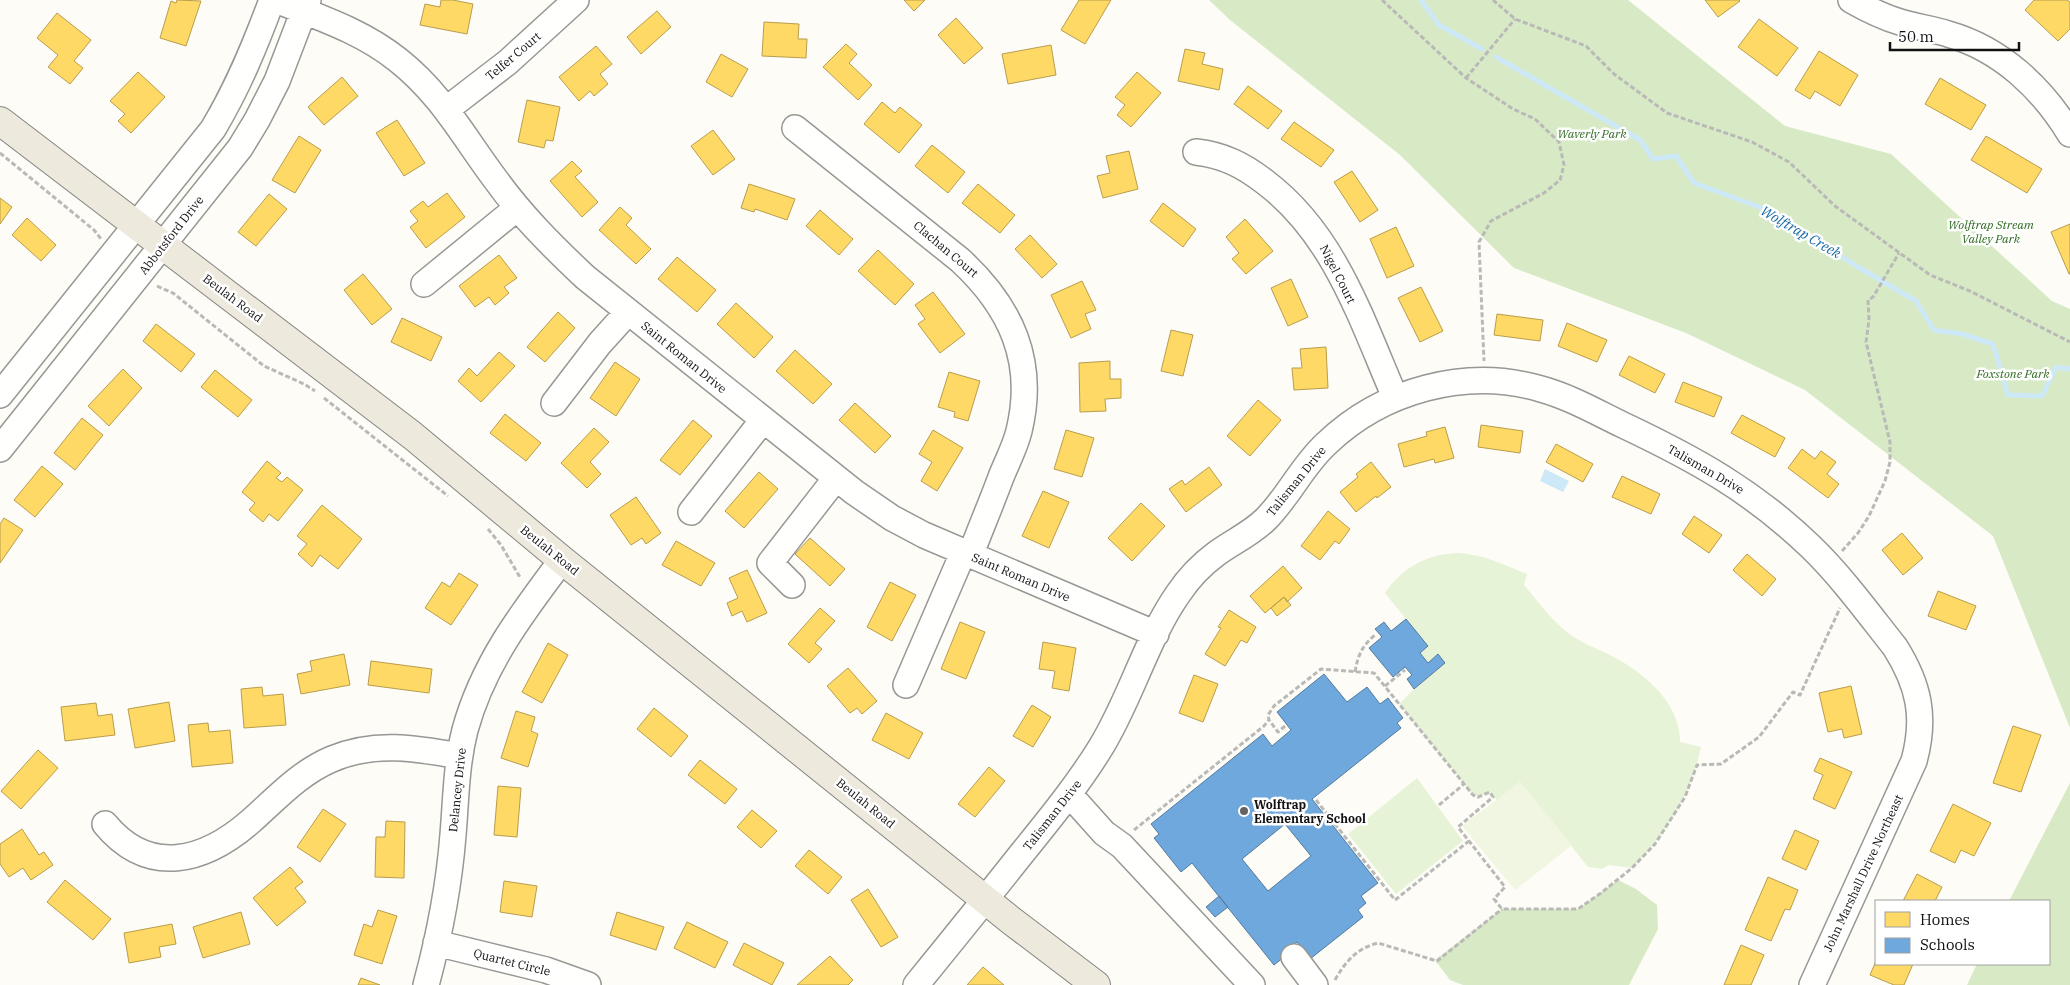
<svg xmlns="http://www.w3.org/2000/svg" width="2070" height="985" font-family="'IBM Plex Serif',serif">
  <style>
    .green { fill: #e7f3d7 }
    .forest { fill: #d8eac5 }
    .pitch { fill: #f0f6e1 }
    .water { fill: #cde8f7 }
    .homes { fill: #ffd966; stroke: #b89d4c }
    .schools { fill: #6fa8dc; stroke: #537b9f; fill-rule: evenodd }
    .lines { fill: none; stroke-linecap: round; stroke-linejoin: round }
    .stream { stroke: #cde8f7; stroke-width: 5 }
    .minor-casing { stroke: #979795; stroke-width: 28 }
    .major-casing { stroke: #858482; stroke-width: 30 }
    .path { stroke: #b9b9b8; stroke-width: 3; stroke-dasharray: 5 2.5; stroke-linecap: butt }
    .minor { stroke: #fffffe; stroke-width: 25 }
    .major { stroke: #ede9dc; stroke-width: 28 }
    .poi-dot { fill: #646362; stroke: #fff; stroke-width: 2 }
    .labels { text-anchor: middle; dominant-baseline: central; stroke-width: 5; stroke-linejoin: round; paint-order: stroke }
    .street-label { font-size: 12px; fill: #111; stroke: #fff }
    .park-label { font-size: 12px; font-style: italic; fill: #2f6b1f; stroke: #fff }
    .poi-label { font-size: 12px; font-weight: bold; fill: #111; stroke: #fff; text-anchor: start }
    .water-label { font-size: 14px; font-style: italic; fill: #1768a6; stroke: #fff }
  </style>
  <rect width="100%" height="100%" fill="#fdfcf7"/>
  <!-- green -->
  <path class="green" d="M1457 553C1483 554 1504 565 1527 574L1524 585C1538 601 1551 620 1568 633 1580 642 1595 648 1608 654 1641 670 1681 702 1680 742L1701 747C1691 796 1667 833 1632 868L1609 865 1602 869 1588 867 1520 782 1497 801 1490 792 1478 797 1473 795 1399 704 1414 689 1445 663 1438 654 1428 663 1420 653 1428 646 1385 593C1404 566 1426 555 1457 553Z
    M1417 778 1463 841 1396 894 1348 834Z"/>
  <!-- forest -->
  <path class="forest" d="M1209 0H1628L1785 126 1891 154 2052 301 2070 309V728L1993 536 1805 390 1686 333 1514 268 1400 155 1230 20Z
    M2070 783V985H1967L1977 964H2049V901H2009Z
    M1618 880 1636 889 1657 905 1658 929 1629 985H1463L1450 980 1435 960 1502 909H1578Z"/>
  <!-- pitch -->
  <path class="pitch" d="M1520 782 1572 845 1515 890 1462 826Z"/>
  <!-- water -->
  <path class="water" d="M1545 469 1569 481 1563 492 1540 481Z"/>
  <!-- homes -->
  <path class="homes" d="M177 0 201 1 186 46 160 38 171 1 176 3Z
    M441 0H453L473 4 467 34 420 25 425 4 440 7Z
    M904 0H925L914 11Z
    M1079 0H1111L1085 44 1061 30Z
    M1705 0H1739L1740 1 1718 17Z
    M2034 0H2067L2070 2V29L2058 41 2025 10Z
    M657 11 671 27 641 54 627 37Z
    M57 13 91 40 74 61 83 68 70 84 48 67 58 55 37 38Z
    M956 18 983 48 964 64 938 35Z
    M1759 19 1798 48 1777 76 1738 47Z
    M764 22 799 24 798 39H807L806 58 762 56Z
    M846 44 857 54 849 63 872 85 858 100 823 67Z
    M1051 45 1056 75 1008 84 1002 54Z
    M596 46 612 64 600 74 608 84 594 96 590 91 579 101 559 77Z
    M1185 49 1205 53 1202 64 1223 69 1219 90 1178 81Z
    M1819 51 1858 75 1840 106 1815 91 1810 99 1795 90Z
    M721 54 748 69 732 97 706 82Z
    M138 72 165 97 131 133 118 121 125 114 110 101Z
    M1137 72 1161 93 1131 127 1117 115 1125 105 1115 97Z
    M342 77 358 96 324 125 308 107Z
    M1940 78 1986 105 1971 130 1925 104Z
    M1248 86 1282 111 1268 129 1234 104Z
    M527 100 560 107 553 141 546 140 544 148 518 142Z
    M882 102 895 113 900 107 922 125 899 153 864 124Z
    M397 120 425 163 404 176 376 133Z
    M1294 122 1334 150 1321 167 1281 139Z
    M713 130 735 159 713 175 691 146Z
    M299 136 321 150 295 193 272 180Z
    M1986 136 2042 169 2027 193 1971 160Z
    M932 145 965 172 948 193 915 166Z
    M1129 151 1138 189 1103 198 1097 176 1110 173 1106 156Z
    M572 161 582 171 575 177 598 202 582 217 550 181Z
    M1352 171 1378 210 1360 222 1334 182Z
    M749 184 795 199 787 220 755 209 754 212 741 208Z
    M978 184 1015 215 1000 233 962 203Z
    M447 193 465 217 426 248 410 227 418 221 410 211 423 201 428 207Z
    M269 194 287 209 256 246 238 232Z
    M0 198 12 207 0 224Z
    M1163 203 1196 229 1183 247 1150 221Z
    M620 207 632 218 626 225 651 249 636 264 599 230Z
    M820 210 853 239 839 255 806 226Z
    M27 218 56 245 41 261 12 235Z
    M1245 219 1273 251 1246 274 1232 259 1239 253 1226 237Z
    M2070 224V274H2069L2051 232Z
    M1396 227 1414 266 1387 278 1370 239Z
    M1030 235 1057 264 1042 278 1015 249Z
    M878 250 914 284 895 305 858 271Z
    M499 255 517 278 504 287 509 293 495 305 489 297 475 307 459 286Z
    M677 257 716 290 697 312 658 279Z
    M363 274 392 309 372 325 344 290Z
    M1291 279 1308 317 1288 326 1271 288Z
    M1082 281 1096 310 1085 314 1091 329 1071 338 1051 295Z
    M1421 287 1443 331 1420 342 1398 298Z
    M933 292 965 334 940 353 918 324 925 319 915 305Z
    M736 303 773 337 754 358 717 324Z
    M558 312 575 328 545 362 527 347Z
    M1497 314 1543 320 1540 341 1494 335Z
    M402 318 442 337 431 361 391 342Z
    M1567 323 1607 340 1597 362 1558 346Z
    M156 324 195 354 181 372 143 341Z
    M1171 330 1193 335 1183 376 1161 371Z
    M1326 347 1328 388 1294 390 1292 368H1302L1300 349Z
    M795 350 832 384 813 404 776 371Z
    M499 352 515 366 481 402 458 381 469 368 477 376Z
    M1629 356 1665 374 1655 393 1619 375Z
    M1110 361V379H1121V398L1105 399 1106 411 1080 412 1079 363Z
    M615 362 640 379 616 416 590 398Z
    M123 369 142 388 109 426 88 406Z
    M215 370 252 400 238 417 201 387Z
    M949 372 980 381 968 421 954 417 955 412 938 407Z
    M1683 382 1722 397 1714 417 1675 402Z
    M1258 400 1281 420 1250 456 1227 436Z
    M855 403 891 436 875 453 839 420Z
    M505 414 541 443 526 461 490 433Z
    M1742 415 1785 438 1775 457 1731 433Z
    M82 418 103 435 75 470 54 453Z
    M693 420 712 436 680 475 660 460Z
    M1481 425 1523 431 1520 453 1478 447Z
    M1445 427 1454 458 1435 463 1434 459 1404 467 1398 444 1427 436 1426 432Z
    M594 428 609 442 590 462 601 474 587 488 561 463Z
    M933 430 963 448 937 491 921 481 932 462 919 454Z
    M1066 430 1094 438 1082 477 1054 469Z
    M1556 444 1593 464 1583 482 1546 462Z
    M1802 449 1815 459 1821 451 1836 462 1827 474 1839 484 1828 498 1788 468Z
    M267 461 281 473 276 478 282 482 287 477 303 490 278 521 269 514 263 522 249 510 255 503 242 492Z
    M1371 462 1391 487 1377 498 1376 496 1356 512 1340 492 1358 477 1356 474Z
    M42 466 63 484 35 517 14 500Z
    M1209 467 1222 485 1186 512 1169 489 1182 480 1185 485Z
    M759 472 778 489 744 528 725 511Z
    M1622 476 1660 494 1651 514 1612 497Z
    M1043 491 1069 502 1049 548 1022 536Z
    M636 497 661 533 646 544 642 538 631 545 610 515Z
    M1141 503 1165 526 1132 561 1108 538Z
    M322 505 362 539 338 569 320 555 312 567 298 554 307 544 297 536Z
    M1328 511 1350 529 1339 544 1335 541 1320 560 1301 546Z
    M1694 516 1722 535 1709 553 1682 534Z
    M4 518 23 530 0 563V524Z
    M1902 533 1923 558 1903 575 1882 550Z
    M810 538 845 569 830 586 795 554Z
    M676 541 715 563 701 586 662 565Z
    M1747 554 1776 579 1762 596 1733 570Z
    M1283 566 1302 588 1287 602 1284 597 1265 613 1250 596Z
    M747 570 767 613 747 622 742 611 732 616 727 603 738 598 729 578Z
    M459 573 478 585 451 625 425 608 442 582 450 587Z
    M890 582 916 595 892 641 867 627Z
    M1938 591 1976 606 1966 630 1928 616Z
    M1284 597 1291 605 1277 616 1271 608Z
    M820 608 835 621 815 643 822 649 809 663 788 644Z
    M1229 610 1256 627 1247 643 1241 640 1225 666 1205 654 1221 628 1218 627Z
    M960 622 985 632 966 679 941 669Z
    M1043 642 1076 648 1069 691 1052 688 1055 671 1039 669Z
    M548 643 568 655 542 703 522 692Z
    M344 654 350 685 301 694 297 674 312 671 310 661Z
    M371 661 432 669 429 693 368 685Z
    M848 668 877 701 862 714 857 708 850 713 827 686Z
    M1194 675 1218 684 1203 722 1179 713Z
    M1851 686 1862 734 1844 738 1842 729 1828 732 1819 693Z
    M262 687 263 696 283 694 286 725 244 728 241 689Z
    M169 702 175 741 135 748 128 709Z
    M96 703 98 716 112 714 115 735 65 741 61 707Z
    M1032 705 1051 717 1033 747 1013 736Z
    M654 708 688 736 671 757 637 729Z
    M516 711 535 717 531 731 538 734 528 767 501 758Z
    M886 713 923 733 909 759 872 740Z
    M208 723 209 732 230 730 233 763 192 767 188 725Z
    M2013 726 2041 735 2021 792 1993 783Z
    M38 750 58 768 21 809 1 791Z
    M1820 758 1852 772 1835 809 1813 799 1823 775 1814 771Z
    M700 760 737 789 725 804 688 775Z
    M989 767 1005 781 975 817 958 804Z
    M498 786 521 788 517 837 494 835Z
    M1953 804 1991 823 1974 856 1961 850 1955 863 1930 851Z
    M323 809 346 824 320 862 297 847Z
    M752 810 777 831 761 848 737 827Z
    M386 821 405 822 404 878 375 877 376 837H385Z
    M22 829 39 855 44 852 53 865 31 880 23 868 9 877 0 864V844Z
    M1795 830 1819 841 1806 870 1782 859Z
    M809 850 842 877 828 894 795 866Z
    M290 867 303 882 295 888 306 902 277 926 253 898Z
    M1917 874 1942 887 1935 901H1903Z
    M1768 877 1798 890 1790 910 1785 909 1771 941 1745 930Z
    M65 880 111 919 93 940 47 902Z
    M504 881 537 886 532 917 500 912Z
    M868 889 898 937 881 947 851 900Z
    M378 910 397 916 382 964 354 955 364 924 372 927Z
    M241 912 250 944 203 958 193 927Z
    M617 912 664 927 656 950 610 935Z
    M687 922 728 942 715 968 674 948Z
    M172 924 176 944 159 947 161 957 129 963 124 933Z
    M744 943 784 963 772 985 733 965Z
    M1741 945 1764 955 1751 985H1724Z
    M830 956 853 980 848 985H797Z
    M1876 961V964H1913L1904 985H1894L1870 975Z
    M983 967 1004 985H967Z
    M361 978 380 985H358Z"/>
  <!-- schools -->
  <path class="schools" d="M1406 619 1428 646 1420 653 1428 663 1438 654 1445 663 1414 689 1407 679 1412 675 1405 667 1393 677 1369 648 1382 637 1375 629 1384 622 1391 631Z
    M1324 674 1347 702 1367 687 1380 704 1388 698 1403 718 1397 723 1401 728 1312 799 1378 883 1361 896 1366 903 1358 910 1363 917 1310 959 1297 942 1291 946 1294 949 1274 965 1192 863 1181 872 1154 838 1159 834 1151 824 1263 734 1272 746 1291 730 1277 712ZM1285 824 1311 856 1268 891 1242 859Z
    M1219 896 1228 907 1215 917 1206 907Z"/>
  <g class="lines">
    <!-- stream -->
    <path class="stream" d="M1421 0 1439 25 1482 49
      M1496 57 1640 140 1653 159 1676 156 1694 183 1770 211 1858 267 1916 301 1934 330 1962 334 1993 344 2008 395 2042 396 2056 367 2070 369"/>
    <!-- minor casing -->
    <g class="minor-casing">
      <path id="minor" d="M276 0C318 17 362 31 398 60 440 93 462 134 493 176 520 214 551 245 585 277L854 492 892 518 924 535 1156 634
        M1851 0C1867 9 1883 17 1900 22 1916 27 1933 29 1948 34 2001 49 2042 88 2070 134
        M447 109 508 62 576 0
        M795 128 960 260C1011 307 1036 361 1019 431 1015 447 1007 462 1001 477 991 504 980 530 970 556
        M1196 152C1223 155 1243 165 1265 182 1335 235 1361 319 1395 397
        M424 284 517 208
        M0 395 213 129C238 87 255 46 272 0
        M554 403 600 343 628 312
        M0 449 240 148 257 120 277 81 308 0
        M691 512 763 420
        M792 585 770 563 836 478
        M906 685 963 553
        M1070 795 1104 833 1122 846 1252 985
        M105 824C149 877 204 862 251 821 277 798 299 773 332 759 374 741 416 748 459 756
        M436 943 546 970 588 985
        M1294 957 1315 985
        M426 985C439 937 449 886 453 835 456 800 456 765 465 730 483 664 522 613 562 560
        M916 985C951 942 985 900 1019 857 1048 821 1077 786 1101 747 1131 698 1146 640 1178 594 1188 579 1201 565 1216 554 1232 542 1251 534 1266 519 1289 496 1302 466 1326 444 1382 390 1466 367 1541 389 1570 397 1596 412 1623 425 1695 459 1753 491 1811 547 1842 577 1868 613 1895 647 1919 685 1926 717 1914 761L1812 985"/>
    </g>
    <!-- major casing -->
    <g class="major-casing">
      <path id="major" d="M0 121 413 436 562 560 1013 922 1096 985"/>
    </g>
    <!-- path -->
    <path class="path" d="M1382 0 1466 78 1513 109 1535 119 1559 142 1564 165 1560 180 1544 193 1491 221 1479 242 1484 361
      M1493 0 1515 19 1586 46 1614 74 1667 113 1752 142 1789 162 1835 206 1930 275 1970 291 2070 342
      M1466 78 1515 19
      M0 153 94 230 101 239
      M157 286 173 293 264 366 304 384 315 391
      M324 398 448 496
      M488 529 501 545 521 579
      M1842 551 1858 533 1869 516 1885 481 1890 462V442L1866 342 1869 320 1868 300 1873 297 1899 253
      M1355 672C1358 655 1362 646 1375 635
      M1385 686 1405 670
      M1285 726 1278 732 1269 720 1268 715 1274 706 1321 669 1374 673 1473 795 1478 797 1490 792 1493 797 1458 827 1505 887 1494 899 1502 909H1578L1601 893 1632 868 1655 844 1685 797 1697 765 1721 764 1759 737 1793 692 1800 695 1840 608
      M1316 800 1395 900 1469 841
      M1439 805 1464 784
      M1134 830 1264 726 1269 720
      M1335 980C1345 962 1357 948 1378 943L1437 961 1502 909"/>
    <!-- minor -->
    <use href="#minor" class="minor"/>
    <!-- major -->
    <use href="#major" class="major"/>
  </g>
  <!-- markers -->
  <circle class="poi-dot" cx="1244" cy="811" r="5"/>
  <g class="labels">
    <!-- street labels -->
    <g class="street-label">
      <text transform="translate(513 56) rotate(-40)">Telfer Court</text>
      <text transform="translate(171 235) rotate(-52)">Abbotsford Drive</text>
      <text transform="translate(946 249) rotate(40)">Clachan Court</text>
      <text transform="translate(1338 274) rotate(63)">Nigel Court</text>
      <text transform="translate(233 298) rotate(37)">Beulah Road</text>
      <text transform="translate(684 357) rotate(39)">Saint Roman Drive</text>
      <text transform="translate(1706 469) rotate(30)">Talisman Drive</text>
      <text transform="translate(1296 481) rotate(-51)">Talisman Drive</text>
      <text transform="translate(550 550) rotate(39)">Beulah Road</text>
      <text transform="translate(1021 577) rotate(23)">Saint Roman Drive</text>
      <text transform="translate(457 790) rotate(-84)">Delancey Drive</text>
      <text transform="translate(866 803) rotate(39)">Beulah Road</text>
      <text transform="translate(1052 815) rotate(-52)">Talisman Drive</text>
      <text transform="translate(1863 873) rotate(-65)">John Marshall Drive Northeast</text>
      <text transform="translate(512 962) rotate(14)">Quartet Circle</text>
    </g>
    <!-- park labels -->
    <g class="park-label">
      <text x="1592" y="133">Waverly Park</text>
      <text x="1991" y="224">Wolftrap Stream<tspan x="1991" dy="14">Valley Park</tspan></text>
      <text x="2013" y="373">Foxstone Park</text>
    </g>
    <!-- poi labels -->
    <g class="poi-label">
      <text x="1254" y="804">Wolftrap<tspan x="1254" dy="14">Elementary School</tspan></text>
    </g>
    <!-- water labels -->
    <g class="water-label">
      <text transform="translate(1801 232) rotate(30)">Wolftrap Creek</text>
    </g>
  </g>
  <!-- legend -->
  <rect x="1875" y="900" width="175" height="65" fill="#ffffff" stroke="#a0a0a0"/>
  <rect x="1885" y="912" width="25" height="15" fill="#ffd966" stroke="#a0a0a0"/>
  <text x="1920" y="925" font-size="15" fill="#111111">Homes</text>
  <rect x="1885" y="938" width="25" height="15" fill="#6fa8dc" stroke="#a0a0a0"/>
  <text x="1920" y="950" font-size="15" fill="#111111">Schools</text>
  <!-- scale -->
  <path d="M1890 42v8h129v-8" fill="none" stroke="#111111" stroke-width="2.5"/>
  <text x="1898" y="42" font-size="15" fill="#111111" stroke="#ffffff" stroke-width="4" paint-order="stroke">50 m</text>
</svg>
